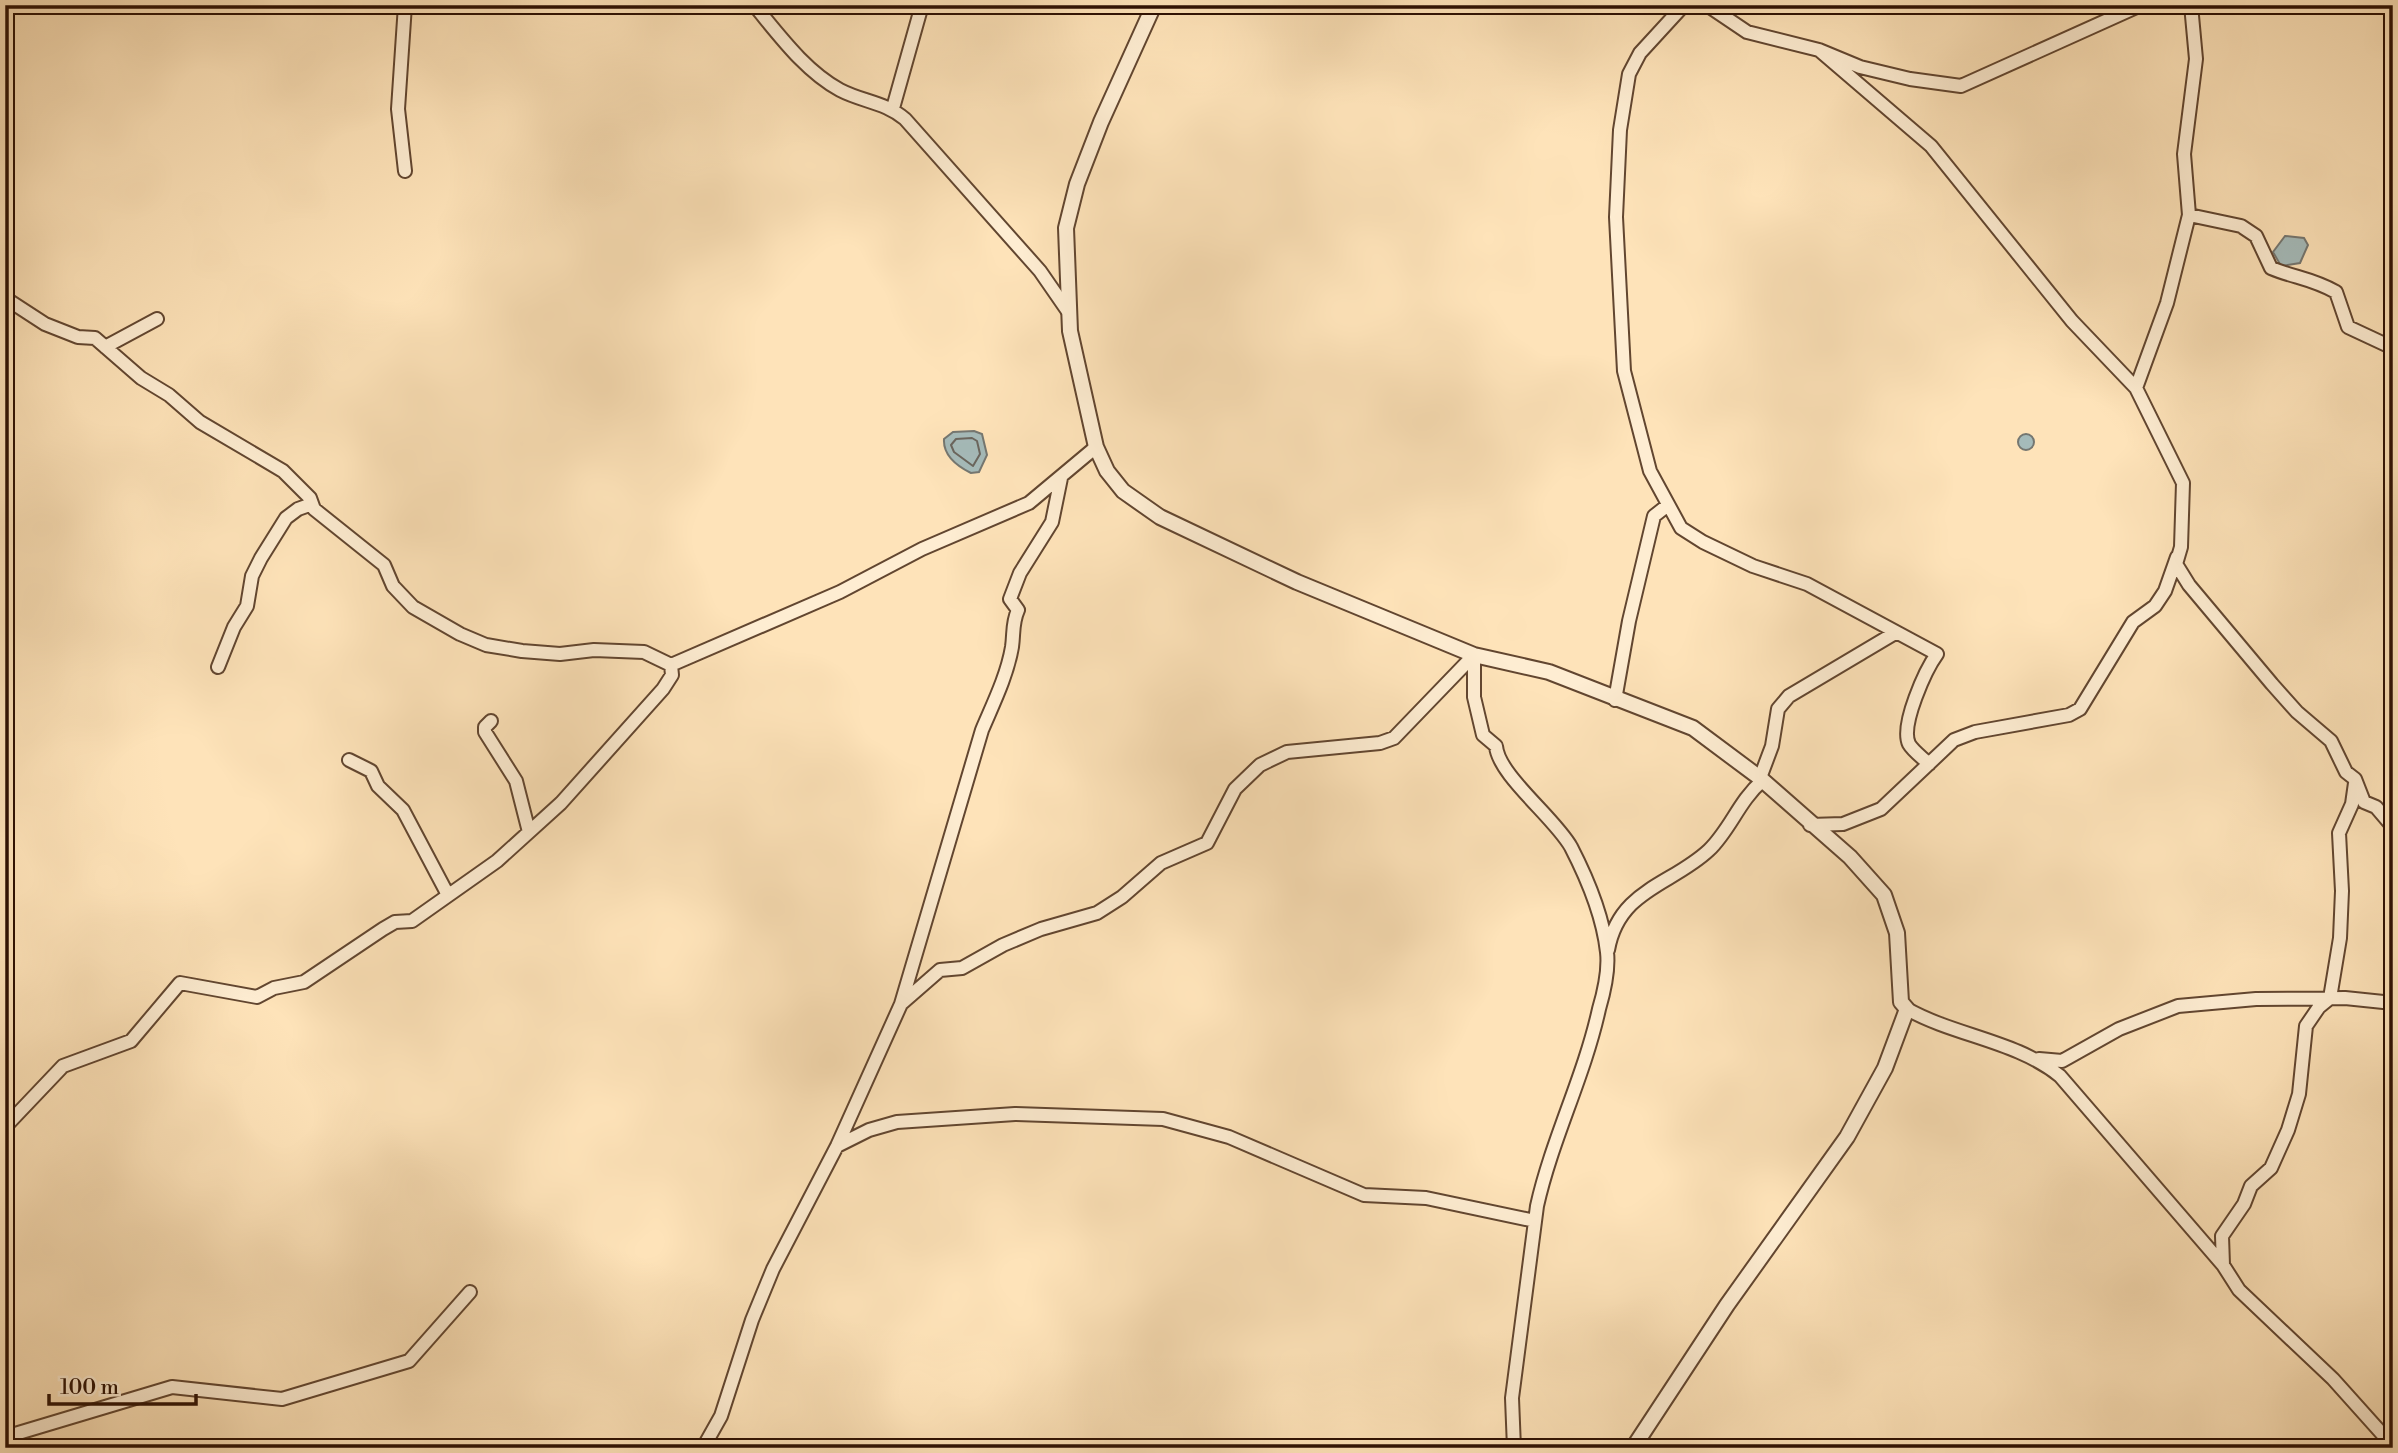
<svg xmlns="http://www.w3.org/2000/svg" width="2398" height="1453" font-family="'Libre Bodoni',serif">
  <style>
    .water { fill: #a5bbba; stroke: #757771; stroke-width: 2 }
    .lines { fill: none; stroke-linecap: round; stroke-linejoin: round }
    .shore { stroke: #6a665e; stroke-width: 2 }
    .minor-casing { stroke: #624630; stroke-width: 16 }
    .tertiary-casing { stroke: #624630; stroke-width: 18 }
    .minor { stroke: #feedd2; stroke-width: 12 }
    .tertiary { stroke: #feedd2; stroke-width: 14 }
  </style>
  <rect width="100%" height="100%" fill="#fee3b9"/>
  <filter id="stains"><feTurbulence type="fractalNoise" baseFrequency=".00286" numOctaves="4"/><feColorMatrix values="0 0 0 0 .2 0 0 0 0 .09 0 0 0 0 .02 0 0 0 .5 -.17"/></filter>
  <radialGradient id="worn" r=".72"><stop offset=".6" stop-color="#630" stop-opacity="0"/><stop offset="1" stop-color="#630" stop-opacity=".3"/></radialGradient>
  <!-- water -->
  <path class="water" d="M2285 236 2304 238 2308 245 2300 263 2281 266 2273 252Z
    M974 431 982 434 987 455 979 472 971 473C957 466 943 455 944 439L953 432Z
    M2018 442a8 8 0 1 1 16 0a8 8 0 1 1-16 0Z"/>
  <g class="lines">
    <!-- shore -->
    <path class="shore" d="M972 438 977 441 980 454 973 466 954 452 951 445 956 439Z"/>
    <!-- minor casing -->
    <g class="minor-casing">
      <path id="minor" d="M754 5C779 35 805 71 840 90 863 102 885 102 905 119L1040 271 1067 310
        M1684 5 1640 53 1629 74 1620 130 1616 217 1624 371 1650 471 1681 528 1703 542 1753 566 1807 584 1937 654C1926 669 1900 725 1909 744 1913 751 1923 758 1929 764
        M1707 5 1747 32 1819 50 1860 67 1910 79 1961 86 2141 5
        M1819 50 1931 146 2072 321 2136 388 2183 483 2181 547 2176 564 2189 585 2272 684 2297 712 2331 741 2346 772 2355 779 2364 802 2376 807 2393 827
        M893 108 922 5
        M405 171 398 109 405 5
        M2189 215 2241 226 2256 236 2271 268C2295 278 2311 278 2336 292L2348 327 2393 348
        M5 298 45 324 78 337 95 338 141 378 169 395 200 422 283 471 310 498 314 509 384 565 393 586 413 607 460 634 486 645 522 651 560 654 594 650 644 652 671 665
        M105 347 157 319
        M2136 388 2167 303 2189 215 2184 154 2196 59 2191 5
        M1474 655V697L1483 735 1496 746C1498 775 1555 818 1571 847 1587 878 1603 916 1607 952 1609 970 1604 992 1599 1009 1584 1077 1552 1139 1537 1206L1512 1398 1514 1448
        M218 667 234 627 247 606 252 576 261 558 286 518 298 509 312 504
        M1615 700 1629 621 1654 516 1668 505
        M491 721 485 727V732L516 781 529 832
        M349 760 371 771 378 786 403 810 448 895
        M1760 778 1772 746 1778 709 1789 696 1895 633
        M1810 825 1843 824 1881 809 1954 740 1975 732 2069 715 2080 709 2133 622 2155 606 2165 591 2177 557
        M1608 950C1619 889 1672 885 1709 850 1730 830 1739 801 1762 781
        M901 1004 940 970 962 968 1003 945 1041 929 1097 913 1122 897 1161 863 1207 843 1235 789 1260 765 1287 752 1380 743 1394 738 1474 655
        M1907 1009C1955 1036 2017 1041 2060 1076L2223 1265 2239 1290 2333 1379 2393 1446
        M2039 1059 2062 1061 2119 1029 2178 1006 2256 999 2345 998 2393 1003
        M5 1127 63 1066 131 1041 180 983 257 997 274 988 304 982 383 929 395 922 412 921 497 861 561 803 663 689 672 675 671 665 840 592 922 549 1029 503 1096 447
        M837 1146 869 1130 897 1122 1015 1114 1163 1119 1229 1137 1364 1195 1426 1198 1535 1221
        M2223 1265 2222 1236 2244 1204 2251 1186 2271 1168 2288 1130 2299 1094 2306 1026 2319 1007 2330 998 2340 938 2342 891 2339 833 2352 804 2355 783
        M5 1437 172 1387 282 1399 409 1361 470 1292
        M5 1447 7 1448
        M703 1448 721 1416 752 1320 773 1269 837 1146 901 1004 982 730C993 704 1007 676 1012 647 1014 633 1012 623 1018 610L1010 599 1020 573 1052 522 1061 478"/>
    </g>
    <!-- tertiary casing -->
    <g class="tertiary-casing">
      <path id="tertiary" d="M1154 5 1101 122 1077 184 1066 228 1070 331 1096 447 1107 471 1123 491 1160 517 1297 582 1474 655 1549 672 1693 728 1760 778 1850 857 1884 895 1897 933 1901 1002 1907 1009 1885 1068 1847 1137 1727 1305 1633 1448"/>
    </g>
    <!-- minor -->
    <use href="#minor" class="minor"/>
    <!-- tertiary -->
    <use href="#tertiary" class="tertiary"/>
  </g>
  <!-- margin -->
  <rect width="2398" height="1453" fill="none" stroke="#fee3b9" stroke-width="28"/>
  <rect x="7" y="7" width="2384" height="1439" fill="none" stroke="#2e1103" stroke-width="3.5"/>
  <rect x="14" y="14" width="2370" height="1425" fill="none" stroke="#2e1103" stroke-width="2"/>
  <!-- scale -->
  <path d="M49 1394v10h147v-10" fill="none" stroke="#2e1103" stroke-width="3.5"/>
  <text x="60" y="1394" font-size="21" fill="#2e1103" stroke="#feedd2" stroke-width="5" paint-order="stroke">100 m</text>
  <rect width="100%" height="100%" filter="url(#stains)"/>
  <rect width="100%" height="100%" fill="url(#worn)"/>
</svg>
